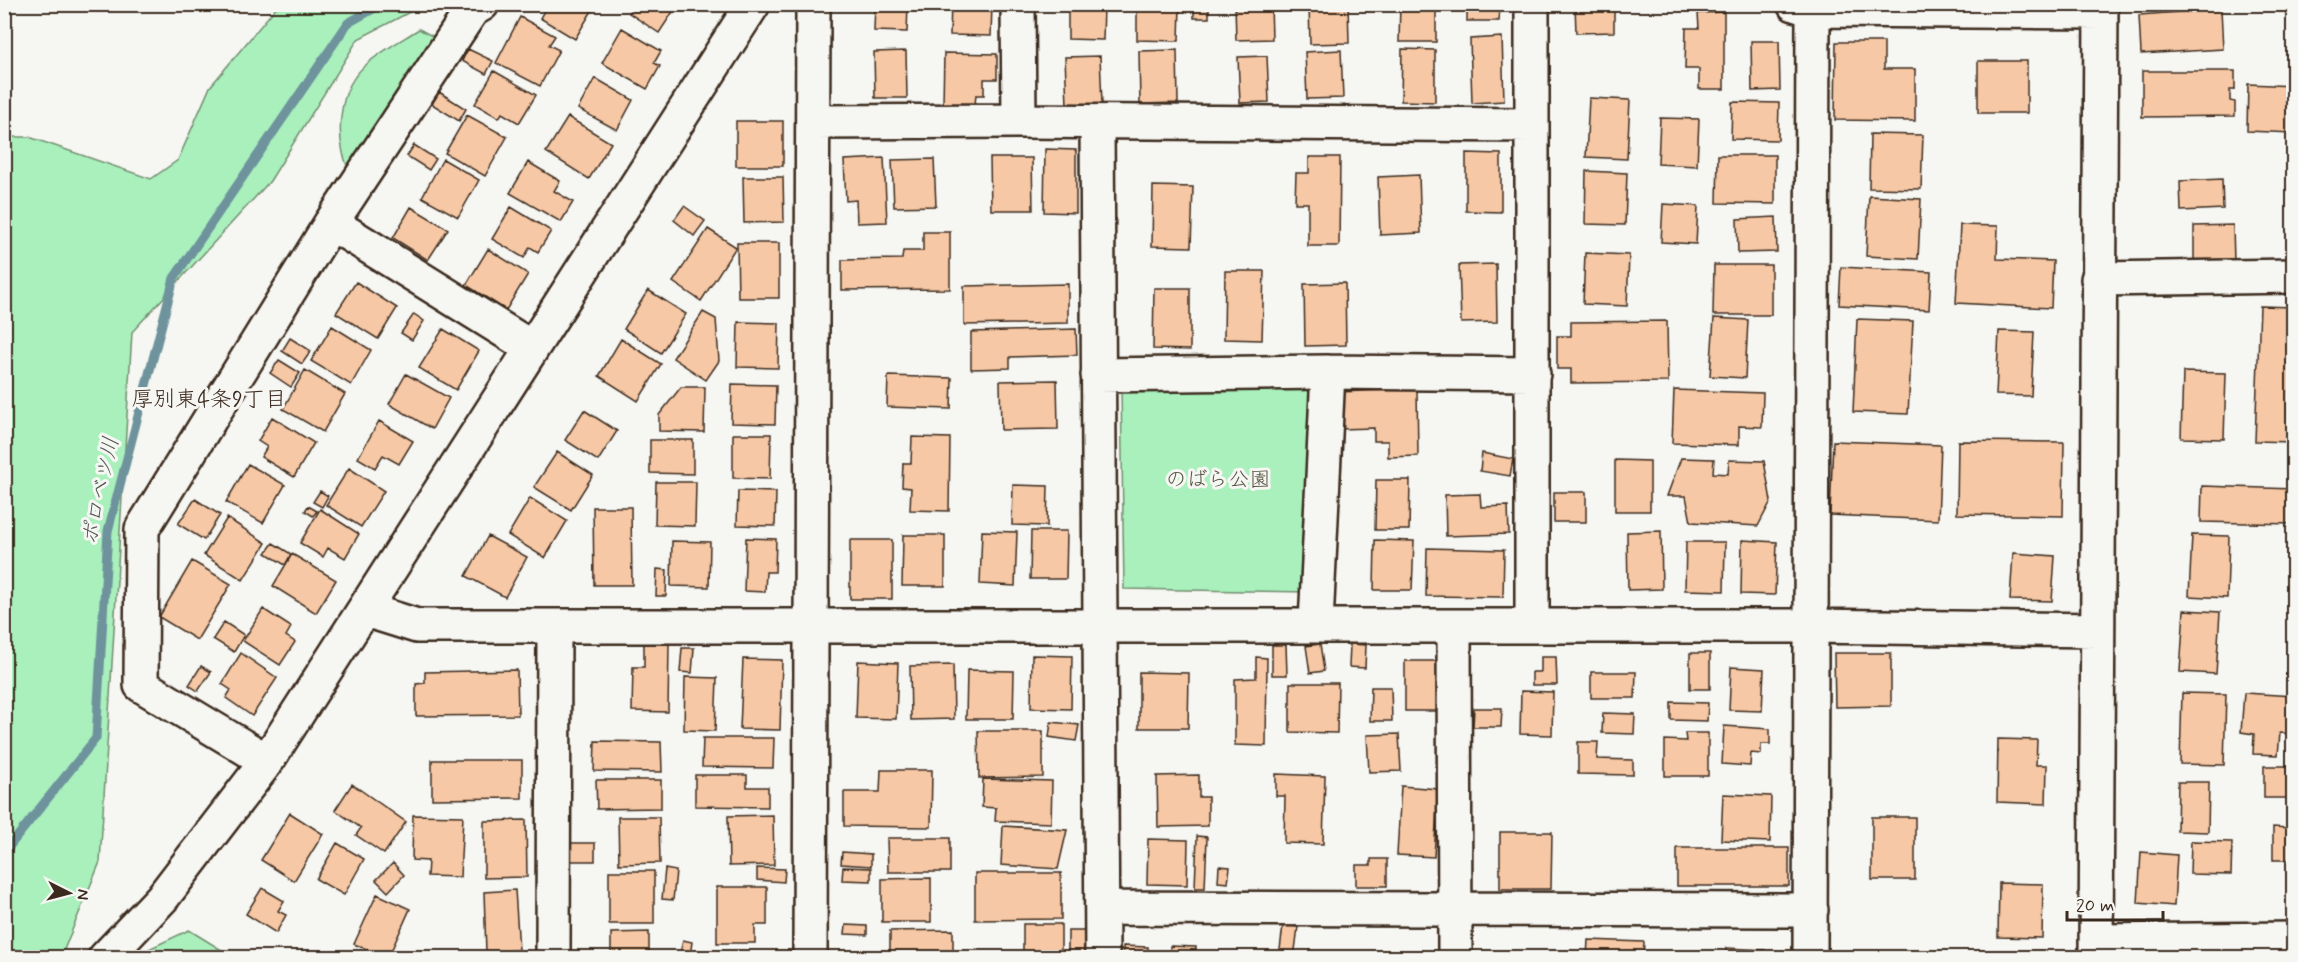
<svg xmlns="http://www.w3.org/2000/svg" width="2298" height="962" font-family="Mynerve,'Klee One',sans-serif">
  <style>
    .green { fill: #a9f0bd; stroke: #728d6e; stroke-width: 1.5 }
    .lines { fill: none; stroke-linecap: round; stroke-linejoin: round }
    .stream { stroke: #6e939d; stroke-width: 9 }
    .building { fill: #f6c8a5; stroke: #3b2a1e; stroke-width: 1.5 }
    .minor-casing { stroke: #3b2a1e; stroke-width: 38 }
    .minor { stroke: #f6f6f2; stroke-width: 33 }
    .labels { text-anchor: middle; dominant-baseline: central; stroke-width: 6; stroke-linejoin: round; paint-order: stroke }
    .park-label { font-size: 21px; fill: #51523e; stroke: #f6f6f2 }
    .neighbourhood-label { font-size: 22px; fill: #3b2a1e; stroke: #f6f6f2 }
    .water-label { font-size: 22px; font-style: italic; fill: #505653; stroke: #f6f6f2 }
  </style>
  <rect width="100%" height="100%" fill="#f6f6f2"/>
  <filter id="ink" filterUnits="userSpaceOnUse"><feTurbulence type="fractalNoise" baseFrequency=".0167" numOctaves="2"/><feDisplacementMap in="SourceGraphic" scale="12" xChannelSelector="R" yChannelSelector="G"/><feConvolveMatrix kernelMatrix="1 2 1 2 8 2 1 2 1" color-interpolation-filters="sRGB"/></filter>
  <g filter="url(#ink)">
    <!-- green -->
    <path class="green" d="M278 5H423L358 39 270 181 132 332 100 862 61 957H5V137H29L151 179 178 160 210 87Z
      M419 29 434 37 351 175C334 141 336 88 368 63 383 50 402 40 419 29Z
      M1316 382 1310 592 1124 589 1121 384Z
      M189 930 233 957H132Z"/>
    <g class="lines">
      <!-- stream -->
      <path class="stream" d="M4 853 96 738 108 531 174 278 348 23 382 4"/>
    </g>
    <!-- building -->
    <path class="building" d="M548 4H596L575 39 540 18Z
      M634 4H678L659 33 629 13Z
      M875 4H908L907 32 874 31Z
      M951 4H992L991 36 950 35Z
      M1068 4H1104L1103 40 1068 39Z
      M1137 4H1180L1179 41 1137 40Z
      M1194 4H1209V18H1194Z
      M1235 4H1271L1272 39 1236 40Z
      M1309 4H1348L1349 43 1310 44Z
      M1400 4H1436V42H1399Z
      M1467 4H1500L1499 21H1467Z
      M1575 4H1614V32L1576 33Z
      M2221 9 2223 49 2141 54 2139 15Z
      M1724 12V89H1699V69H1685L1686 28H1699L1698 13Z
      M520 17 555 36 549 45 559 50 540 86 496 63Z
      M622 28 661 51 654 63 660 66 647 89 602 63Z
      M1502 37 1504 101 1472 103 1470 39Z
      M1751 41H1779L1780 90 1752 91Z
      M1836 42H1884V69H1915V121L1835 120Z
      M468 49 493 61 486 74 462 61Z
      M1402 49 1435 50V102L1401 101Z
      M1177 50 1178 103 1140 104 1139 51Z
      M1341 50 1343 98 1307 99 1305 52Z
      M906 51 907 98H875L874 52Z
      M944 53 997 54V79H984V95H976L975 104H943Z
      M1100 56 1102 104 1067 105 1065 57Z
      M1267 56 1269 102 1240 103 1238 57Z
      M1978 61H2027V113H1978Z
      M494 71 536 95 519 123 502 113 499 118 475 104Z
      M2142 71H2235V90H2230V101L2235 102V116L2142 117Z
      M595 78 633 100 617 130 578 109Z
      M2248 84 2294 86V133L2247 131Z
      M439 92 466 109 459 121 432 104Z
      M1589 98 1630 100 1627 159 1586 157Z
      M1732 102 1779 103 1778 140 1731 139Z
      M467 115 507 137 485 176 445 153Z
      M568 117 611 143 589 179 546 152Z
      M1660 118 1699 119 1697 166 1658 164Z
      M736 121H783V166H736Z
      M1870 134 1923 135 1921 189 1869 188Z
      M414 145 436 159 429 170 407 156Z
      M1045 149 1076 150V213L1044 212Z
      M1466 153 1501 154V212L1466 211Z
      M1718 155H1775V204L1717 203Z
      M1309 157H1340L1339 246H1308V203H1295L1296 173H1309Z
      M884 158 887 222 857 223 856 200 846 201 844 160Z
      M990 158H1032L1033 210H991Z
      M443 159 479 180 458 217 422 197Z
      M934 159 936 206 894 207 892 160Z
      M528 162 560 181 554 191 573 202 561 222 510 193Z
      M1586 171 1627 173 1625 225 1585 224Z
      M1419 175 1421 233 1380 235 1378 177Z
      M743 177H783L784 222 744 223Z
      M2222 179 2223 209 2181 211 2180 181Z
      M1153 186 1193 187 1191 247 1152 246Z
      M1869 196 1921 199 1918 259 1866 256Z
      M1663 204 1698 206 1696 244 1661 242Z
      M684 206 705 221 694 236 674 220Z
      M411 207 448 229 428 260 393 238Z
      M511 207 551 231 538 252 530 247 524 258 492 239Z
      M1776 217 1777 252 1738 253 1737 219Z
      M1960 225 1998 226 1997 259 2053 261 2051 308 1956 303Z
      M2233 225 2234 263 2194 264V226Z
      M708 229 736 247 701 301 673 282Z
      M923 232H950V289L842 290V260L902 259 903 251H923Z
      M737 243H779V298H738Z
      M488 249 528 274 506 310 466 285Z
      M1585 253 1629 255 1627 306 1583 304Z
      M1496 264 1497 322 1461 323 1459 265Z
      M1714 265H1771V315H1713Z
      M1841 267 1931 272 1929 310 1839 305Z
      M1225 271H1264L1262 340 1224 339Z
      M356 282 397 308 378 339 336 313Z
      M1345 283 1346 345 1305 346 1304 284Z
      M1068 284V323L964 325V286Z
      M1154 288H1190V350L1153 349Z
      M648 290 686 314 661 353 624 329Z
      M2260 306 2294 307V442L2255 441Z
      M703 312 716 319 719 361 706 380 673 358Z
      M414 314 424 321 412 340 401 333Z
      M1714 318 1748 320 1745 378 1710 376Z
      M1857 319 1913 321 1908 414 1853 412Z
      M1667 321 1668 382 1571 383V369H1557V336H1571V322Z
      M738 322 779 323 778 368 737 367Z
      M332 326 371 350 351 385 311 361Z
      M443 329 479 351 456 390 419 368Z
      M1076 329 1077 355 1010 357V368L971 369V332Z
      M1999 331 2034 332 2031 396 1996 395Z
      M290 338 311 351 302 364 282 351Z
      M621 339 661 364 638 401 599 376Z
      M279 360 300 373 291 387 270 373Z
      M305 370 345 394 323 432 283 409Z
      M2183 372 2226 373 2224 439 2181 438Z
      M406 374 449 398 432 429 389 404Z
      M888 376 952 378 951 409 887 407Z
      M1057 380 1058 429 1001 430 1000 381Z
      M732 384 776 385 775 424 731 423Z
      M681 387H705L704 432 659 431V415Z
      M1417 389 1418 456 1388 457V441H1374V428L1339 429 1338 392Z
      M1674 390 1763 393 1762 427 1739 426V445L1672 443Z
      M584 410 617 431 598 461 565 440Z
      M272 417 314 443 294 477 261 457 267 447 258 441Z
      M379 421 413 441 399 464 383 455 375 468 358 458Z
      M733 434H771L770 479 733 478Z
      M912 437 950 438 949 511 910 510 911 488 902 487 903 463H911Z
      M650 440H693V474L650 473Z
      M1833 441 1941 445 1938 520 1830 515Z
      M1958 441 2064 442 2063 516 1957 514Z
      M557 452 593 475 571 510 534 487Z
      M1482 453 1513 459 1510 476 1480 471Z
      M1681 458 1714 459 1713 473 1728 474 1729 460 1764 461 1771 501 1758 526 1691 522 1686 496H1667Z
      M1615 460 1650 461V511H1615Z
      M248 464 285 485 263 523 226 502Z
      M349 468 384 491 361 527 326 505Z
      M1376 480H1410L1409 530H1375Z
      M656 482H696L695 526 655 525Z
      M1013 485 1048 486 1047 526 1012 525Z
      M2202 486 2294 489V524L2201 522Z
      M320 491 328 496 322 507 313 502Z
      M738 491 776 492 775 526 737 525Z
      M1554 492H1586V522H1554Z
      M1480 494 1481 507 1508 506 1509 534 1446 536 1445 495Z
      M530 498 567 521 545 558 508 535Z
      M195 499 220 515 204 540 178 524Z
      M308 506 317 511 313 516 305 511Z
      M593 507H631L632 585H594Z
      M320 509 359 534 345 558 328 548 323 557 300 543Z
      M227 518 266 543 243 580 204 555Z
      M982 531 1017 532 1015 586 980 584Z
      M1031 531H1067L1066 579H1030Z
      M1661 531 1662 589 1628 590 1627 532Z
      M903 535H945V586H902Z
      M2192 535 2229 536 2227 598 2189 596Z
      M488 536 527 557 505 597 466 576Z
      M746 538 776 539 775 572H766L765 592 744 591Z
      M850 540H892V599H850Z
      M1375 540 1414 541 1412 590H1374Z
      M1742 540 1777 542 1775 595 1741 594Z
      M672 541 710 542 709 587 671 586Z
      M1686 542H1725L1724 591 1685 590Z
      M273 543 291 554 285 565 266 553Z
      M1427 548 1504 550 1503 597 1426 596Z
      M2013 553 2055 556 2052 601 2010 600Z
      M292 554 336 580 316 613 273 586Z
      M192 561 231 584 197 640 159 617Z
      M657 569 667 570 666 596H656Z
      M263 609 291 627 286 636 295 642 280 665 243 641Z
      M2184 610 2220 612 2216 674 2180 672Z
      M224 622 244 635 234 652 213 639Z
      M644 644H669L668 712 632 711 633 667H644Z
      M1320 644 1324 671 1310 673 1306 646Z
      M1350 644 1366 645 1365 668 1349 667Z
      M1272 645H1286L1287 675H1272Z
      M682 648H694L692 673 680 672Z
      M241 653 277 678 252 716 226 698 231 690 222 684Z
      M1690 653H1710V689H1690Z
      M1834 653H1891V706L1835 707Z
      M1032 655 1072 656 1071 709 1031 708Z
      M1256 657 1267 658 1266 746 1235 745V679L1256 678Z
      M1541 657H1556L1557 685H1532V672H1541Z
      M743 659 782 660 780 730 740 729Z
      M858 661 898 663 896 719 856 718Z
      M1405 661H1438L1437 711H1405Z
      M953 665 954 719 911 720 910 666Z
      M201 666 211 672 198 691 189 685Z
      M1731 667 1764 669 1762 711 1729 710Z
      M517 670 518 715 416 716V684L425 683V672Z
      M967 670 1014 671 1013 719H966Z
      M1139 672 1189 673 1188 728H1139Z
      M1591 672H1636L1635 698H1591Z
      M685 677 717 678 715 731 684 730Z
      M1290 683H1338L1337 733 1290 732Z
      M1371 687H1391L1392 721H1370Z
      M1521 691 1553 692 1552 735 1520 734Z
      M2182 693 2226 694 2224 765 2180 764Z
      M2244 693 2294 696V734L2280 733 2278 755 2253 754 2254 734 2241 732Z
      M1671 702 1708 703 1707 721 1671 720Z
      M1474 708H1502L1501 727H1473Z
      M1603 713 1635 714 1634 734 1602 733Z
      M1051 722 1079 725 1076 741 1049 737Z
      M1724 726 1770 729V744H1761V754L1751 753 1750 766 1722 764Z
      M978 731H1043V777L979 778Z
      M1685 733H1708V776H1665V740L1686 741Z
      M1399 734 1401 771 1369 772 1367 735Z
      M703 738H774L773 768 702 767Z
      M1998 739 2037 740 2036 765H2047L2046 804 1997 802Z
      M595 741 661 742 662 772 594 771Z
      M1578 742H1598L1597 759 1633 760V775L1578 774Z
      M432 760H522V798L432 799Z
      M2264 766H2294V798H2264Z
      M881 770H932L931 827 844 826V792H880Z
      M1276 774 1325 776 1323 844 1284 843 1285 796H1276Z
      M695 775H747V787H768V807L695 806Z
      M1199 775V797H1208V826L1158 827 1157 776Z
      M983 779 1052 781 1051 823 995 821 996 808 982 807Z
      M596 780H661V808L597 809Z
      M2178 782H2209L2208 832 2177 831Z
      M352 784 406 822 384 854 356 835 361 828 335 810Z
      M1401 786 1438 789 1434 857 1397 855Z
      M1723 794 1771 796 1770 842 1721 840Z
      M290 813 323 834 294 881 261 860Z
      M413 815 463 816 460 877 427 876 428 861 412 860Z
      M773 815 774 865 729 866 728 816Z
      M2289 815H2294V860H2273V827L2289 828Z
      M618 817H659L660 863 619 864Z
      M1872 817H1915V880H1872Z
      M526 820 527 877 484 878V821Z
      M1003 826 1067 830 1058 869 1001 865Z
      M1500 832H1552L1551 889H1500Z
      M1197 836 1207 837 1205 888H1195Z
      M887 838H950V872H888Z
      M1148 839 1188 840 1187 885 1147 884Z
      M2191 841 2232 842 2231 875 2190 874Z
      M337 843 364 859 344 895 316 879Z
      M569 843H595V861H570Z
      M1677 848H1789V886H1677Z
      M842 852 871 854V866L841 864Z
      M2141 852 2177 855 2174 906 2138 903Z
      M1371 859H1387V886H1356V865H1371Z
      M393 863 404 875 388 892 376 880Z
      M1219 866 1230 867 1228 883 1218 882Z
      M843 867 871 868V881L842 880Z
      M757 868 785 869 784 882 757 880Z
      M665 869 676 871 673 900 662 899Z
      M609 871H654V924H609Z
      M975 873H1061V919L975 920Z
      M931 878V922H882V879Z
      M1999 883 2043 884 2042 938 1998 937Z
      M717 887H767V925H755V943H717Z
      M262 888 284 901 278 911 286 915 276 933 246 914Z
      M515 890 519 950 486 952 484 892Z
      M377 894 410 909 388 958 354 944Z
      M1023 924H1061V958H1023Z
      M846 925 867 926V935L845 934Z
      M1283 925 1298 927 1294 958H1279Z
      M953 930V958H890V931Z
      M1068 931H1085V955L1068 956Z
      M649 932V958H611V933Z
      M683 940 692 942 690 956 680 954Z
      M1588 940 1644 942 1643 958H1587Z
      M1123 946 1148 947V957L1169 958H1123Z
      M1170 946 1196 947V958H1170Z
      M1726 948 1765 950V958H1726Z
      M2004 951 2051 953V958H2004Z
      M660 954 670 955V958H659Z"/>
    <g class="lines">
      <!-- minor casing -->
      <g class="minor-casing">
        <path id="minor" d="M1018 4 1019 121
          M1794 4 1813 10 2101 12
          M813 122 1019 121 1531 125
          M1097 123 1102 958
          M331 223 532 348
          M2098 279 2294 276
          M1098 375 1328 372 1533 374
          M366 610 417 626H1810L2097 630
          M1316 624 1328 372
          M1532 625V4
          M1454 626 1455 958
          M267 761 141 685 142 529 331 223 472 10 482 4
          M1102 908 1811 910
          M2096 941 2294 939
          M105 958 162 898 267 761 753 4
          M553 958 554 626
          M810 958 813 4
          M1810 958 1813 10
          M2096 958 2101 4"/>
      </g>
      <!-- minor -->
      <use href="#minor" class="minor"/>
    </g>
  </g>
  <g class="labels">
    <!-- park labels -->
    <g class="park-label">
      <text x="1218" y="480">のばら公園</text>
    </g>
    <!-- neighbourhood labels -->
    <g class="neighbourhood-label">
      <text x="209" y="400">厚別東4条9丁目</text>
    </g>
    <!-- water labels -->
    <g class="water-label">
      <text transform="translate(101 491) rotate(-78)">ポロベツ川</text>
    </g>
  </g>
  <!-- margin -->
  <rect width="2298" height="962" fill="none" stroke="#f6f6f2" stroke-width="24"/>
  <rect x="12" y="12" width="2274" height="938" fill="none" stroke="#3b2a1e" stroke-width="2" filter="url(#ink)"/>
  <!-- north arrow -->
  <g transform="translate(69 893) rotate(96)" stroke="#f6f6f2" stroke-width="4.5" paint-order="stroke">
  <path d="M0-4.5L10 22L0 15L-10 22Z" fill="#3b2a1e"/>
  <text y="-9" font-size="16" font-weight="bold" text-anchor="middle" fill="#3b2a1e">N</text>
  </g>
  <!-- scale -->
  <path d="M2067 911v9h96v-9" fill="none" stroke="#3b2a1e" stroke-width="3"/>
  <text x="2076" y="911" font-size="18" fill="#3b2a1e" stroke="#f6f6f2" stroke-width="4.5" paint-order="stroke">20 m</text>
</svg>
